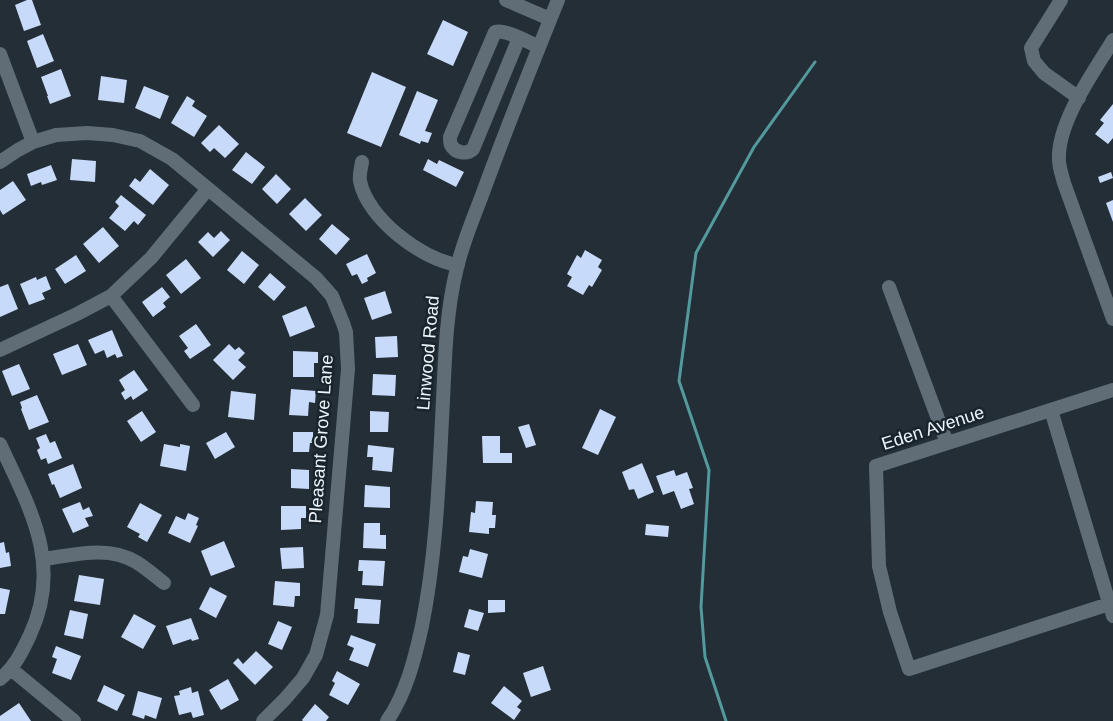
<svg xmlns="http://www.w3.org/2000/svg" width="1113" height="721" font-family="Helvetica,sans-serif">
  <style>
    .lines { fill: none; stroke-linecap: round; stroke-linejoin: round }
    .stream { stroke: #539a9e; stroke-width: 3 }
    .building { fill: #c7dafa }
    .minor { stroke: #606d76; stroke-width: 14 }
    .labels { text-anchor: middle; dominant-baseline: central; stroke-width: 5; stroke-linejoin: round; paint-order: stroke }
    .street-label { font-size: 18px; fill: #edf4f9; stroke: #19242c }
  </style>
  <rect width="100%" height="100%" fill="#232e36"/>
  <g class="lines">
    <!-- stream -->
    <path class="stream" d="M726 721 705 657 701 607 709 470 679 381 696 253 754 147 815 62"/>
  </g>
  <!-- building -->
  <path class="building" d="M27 0H32L41 25 24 31 15 5Z
    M443 20 468 32 453 66 427 54Z
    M43 34 54 61 37 68 27 41Z
    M61 69 71 96 50 104 47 96H48L41 77Z
    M372 72 406 87 381 147 347 133Z
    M101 76 127 80 124 103 98 100Z
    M144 86 169 96 160 119 135 108Z
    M417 91 438 100 425 131 432 133 428 143 421 141 420 144 399 135Z
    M187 96 195 101 192 106 207 116 194 137 171 123Z
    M1113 104V138L1108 144 1095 134 1104 123 1100 120Z
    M219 125 239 144 225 158 214 148 210 152 201 143Z
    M246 152 265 167 252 184 232 170Z
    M72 159 96 161 95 182 70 180Z
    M428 159 437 164 439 160 464 172 456 187 423 170Z
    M51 165 57 180 42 185 41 182 31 186 27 174Z
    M150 169 169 185 153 205 129 186 135 178 140 182Z
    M1111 172 1113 178 1100 183 1098 177Z
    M276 174 291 189 277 204 262 189Z
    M13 181 26 200 3 215 0 210V190Z
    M121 195 146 215 138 225 134 221 125 231 109 218 119 206 115 202Z
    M305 198 322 215 306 231 289 214Z
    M1113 200V222L1106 203Z
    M332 224 350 239 336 255 319 239Z
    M103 227 119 246 99 263 83 244Z
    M221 231 230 240 213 257 198 242 208 232 214 238Z
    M585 250 602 260 598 267 602 270 592 287 589 285 583 295 567 286 572 277 567 274 577 255 581 258Z
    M242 251 259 265 244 284 227 270Z
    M367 254 376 273 367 278 368 281 362 284 357 274 352 276 346 264Z
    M76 255 86 271 65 284 55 269Z
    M186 259 201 278 181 294 166 275Z
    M270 273 286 287 274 301 258 287Z
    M46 276 51 289 42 293 45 299 29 305 20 284 36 277 37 280Z
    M8 284 18 309 0 317V287Z
    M162 287 170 297 163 303 166 307 153 317 142 302Z
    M385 291 392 313 372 320 364 298Z
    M306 306 315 327 290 337 282 316Z
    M196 324 211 345 190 359 184 351 188 348 179 336Z
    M112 330 123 356 117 358 115 354 107 358 104 350 95 354 88 340Z
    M397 336 398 357 376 358 375 337Z
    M78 344 87 365 62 375 53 354Z
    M229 344 235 350 239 347 245 353 238 360 246 367 233 380 213 360Z
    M293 351 318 352V363H314V377H293Z
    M19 364 30 389 12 396 2 371Z
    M134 370 148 390 133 400 131 396 125 400 121 393 125 390 119 380Z
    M373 374 396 375 395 396 372 395Z
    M291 389 316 391 315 403 309 402 308 416 289 415Z
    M231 391 256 394 254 420 228 417Z
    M37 395 49 422 29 430 21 409 22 408 20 402Z
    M600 409 616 417 598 455 582 448Z
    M142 411 156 432 141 442 127 421Z
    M370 411 389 412 388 432H370Z
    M529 424 536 445 526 448 518 427Z
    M226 432 235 447 215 459 206 443Z
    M293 432H313V443H310L309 452H293Z
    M46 434 50 443 55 441 62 458 48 464 46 458 41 460 37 450 40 448 36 438Z
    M482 436H500V453H512V463H483Z
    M164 444 180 447V444L190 446 186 471 160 466Z
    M368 445 394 448 392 472 372 470 373 457H367Z
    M642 463 654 492 638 499 634 489 629 490 622 472Z
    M73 464 82 488 60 498 54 484 52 485 48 474Z
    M291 469 309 470V489L291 488Z
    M674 470 676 476 687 472 693 488 689 489 694 504 681 509 674 491 663 495 656 476Z
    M365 485 390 487V508L364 507Z
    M476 501 493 502 492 515H496L495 528H489V534L469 532 471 512 475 513Z
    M80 502 83 510 89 507 93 516 85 518 89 526 73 533 62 509Z
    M140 503 162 515 147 542 138 537 140 534 127 527Z
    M281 506H306V518H301V529L281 530Z
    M188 513 199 518 196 525 198 526 190 543 168 533 176 516 185 520Z
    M364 523H380V535H386V549L363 548Z
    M646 524 669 526 668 537 645 535Z
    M224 541 235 567 211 576 201 551Z
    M4 542 6 553 9 552 11 566 0 568V543Z
    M303 547 304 568 282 569 280 548Z
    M470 549 488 554 482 578 459 572 463 556 468 557Z
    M359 560 385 561 383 586 362 585 363 571H358Z
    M79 575 104 579 100 605 74 601Z
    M275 581 300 583V596H295L294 607 273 605Z
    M210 587 227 596 216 618 199 609Z
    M0 588 10 590 5 614H0Z
    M355 598 381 600 379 624 357 623 358 609H354Z
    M488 600H505V612L488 613Z
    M469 609 484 613 478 631 464 627Z
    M70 610 88 614 83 639 64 635Z
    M134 614 156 626 143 649 121 637Z
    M191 618 199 639 192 641 191 639 173 645 166 626Z
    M278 621 292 627 282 650 268 644Z
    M351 635 376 644 368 667 349 660 354 648 347 645Z
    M56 646 81 656 71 680 52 673 57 659 52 657Z
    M256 651 273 667 255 685 233 663 238 658 243 664Z
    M458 652 470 655 465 675 453 672Z
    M543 666 551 690 531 697 523 673Z
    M337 671 360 684 348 705 329 695 335 683 332 681Z
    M228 679 239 700 221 710 209 690Z
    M104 685 125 695 117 711 97 701Z
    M504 686 522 701 517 707 521 710 514 720 491 703Z
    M191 687 192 693 198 691 204 715 193 718 191 712 179 715 174 696 180 695 179 691Z
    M138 691 162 698 156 719 145 715 144 719 132 715Z
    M19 703 31 721H0V716Z
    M315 704 329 717 326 721H303L302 720Z"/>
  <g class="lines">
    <!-- minor -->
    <path class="minor" d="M506 0 550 19
      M1061 0 1031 48 1034 61 1044 73 1079 98
      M519 38 473 149C467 155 455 153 451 145 450 143 450 139 450 137L495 32C506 29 528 42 539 47
      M1113 40C1094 72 1057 122 1059 160 1059 167 1062 175 1064 183L1113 319
      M0 54 33 142
      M0 162 18 150 33 142 56 135 87 133 113 135 140 141 172 159 316 278 332 296 343 323 346 332 348 369 327 615 316 655 303 678 285 699 263 721
      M362 162C361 168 359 175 360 181 367 218 422 260 458 265
      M889 287 947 443
      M111 296 193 405
      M0 350 77 314 111 296 151 258 207 190
      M1051 410 1113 616
      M0 444C30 509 63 564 30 635 22 652 15 667 0 679
      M44 559C73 555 109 545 136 562 146 568 155 576 164 583
      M1109 604 909 669 890 612 879 566 876 466 1113 390
      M11 669 74 721
      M387 721C406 694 415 658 422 626 437 551 439 476 443 400 445 358 446 314 456 272 462 243 475 215 485 187 508 124 533 62 558 0"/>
  </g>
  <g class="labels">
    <!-- street labels -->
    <g class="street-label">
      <text transform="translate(428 353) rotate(-85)">Linwood Road</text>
      <text transform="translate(933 428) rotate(-18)">Eden Avenue</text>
      <text transform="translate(321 439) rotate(-86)">Pleasant Grove Lane</text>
    </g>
  </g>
</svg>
